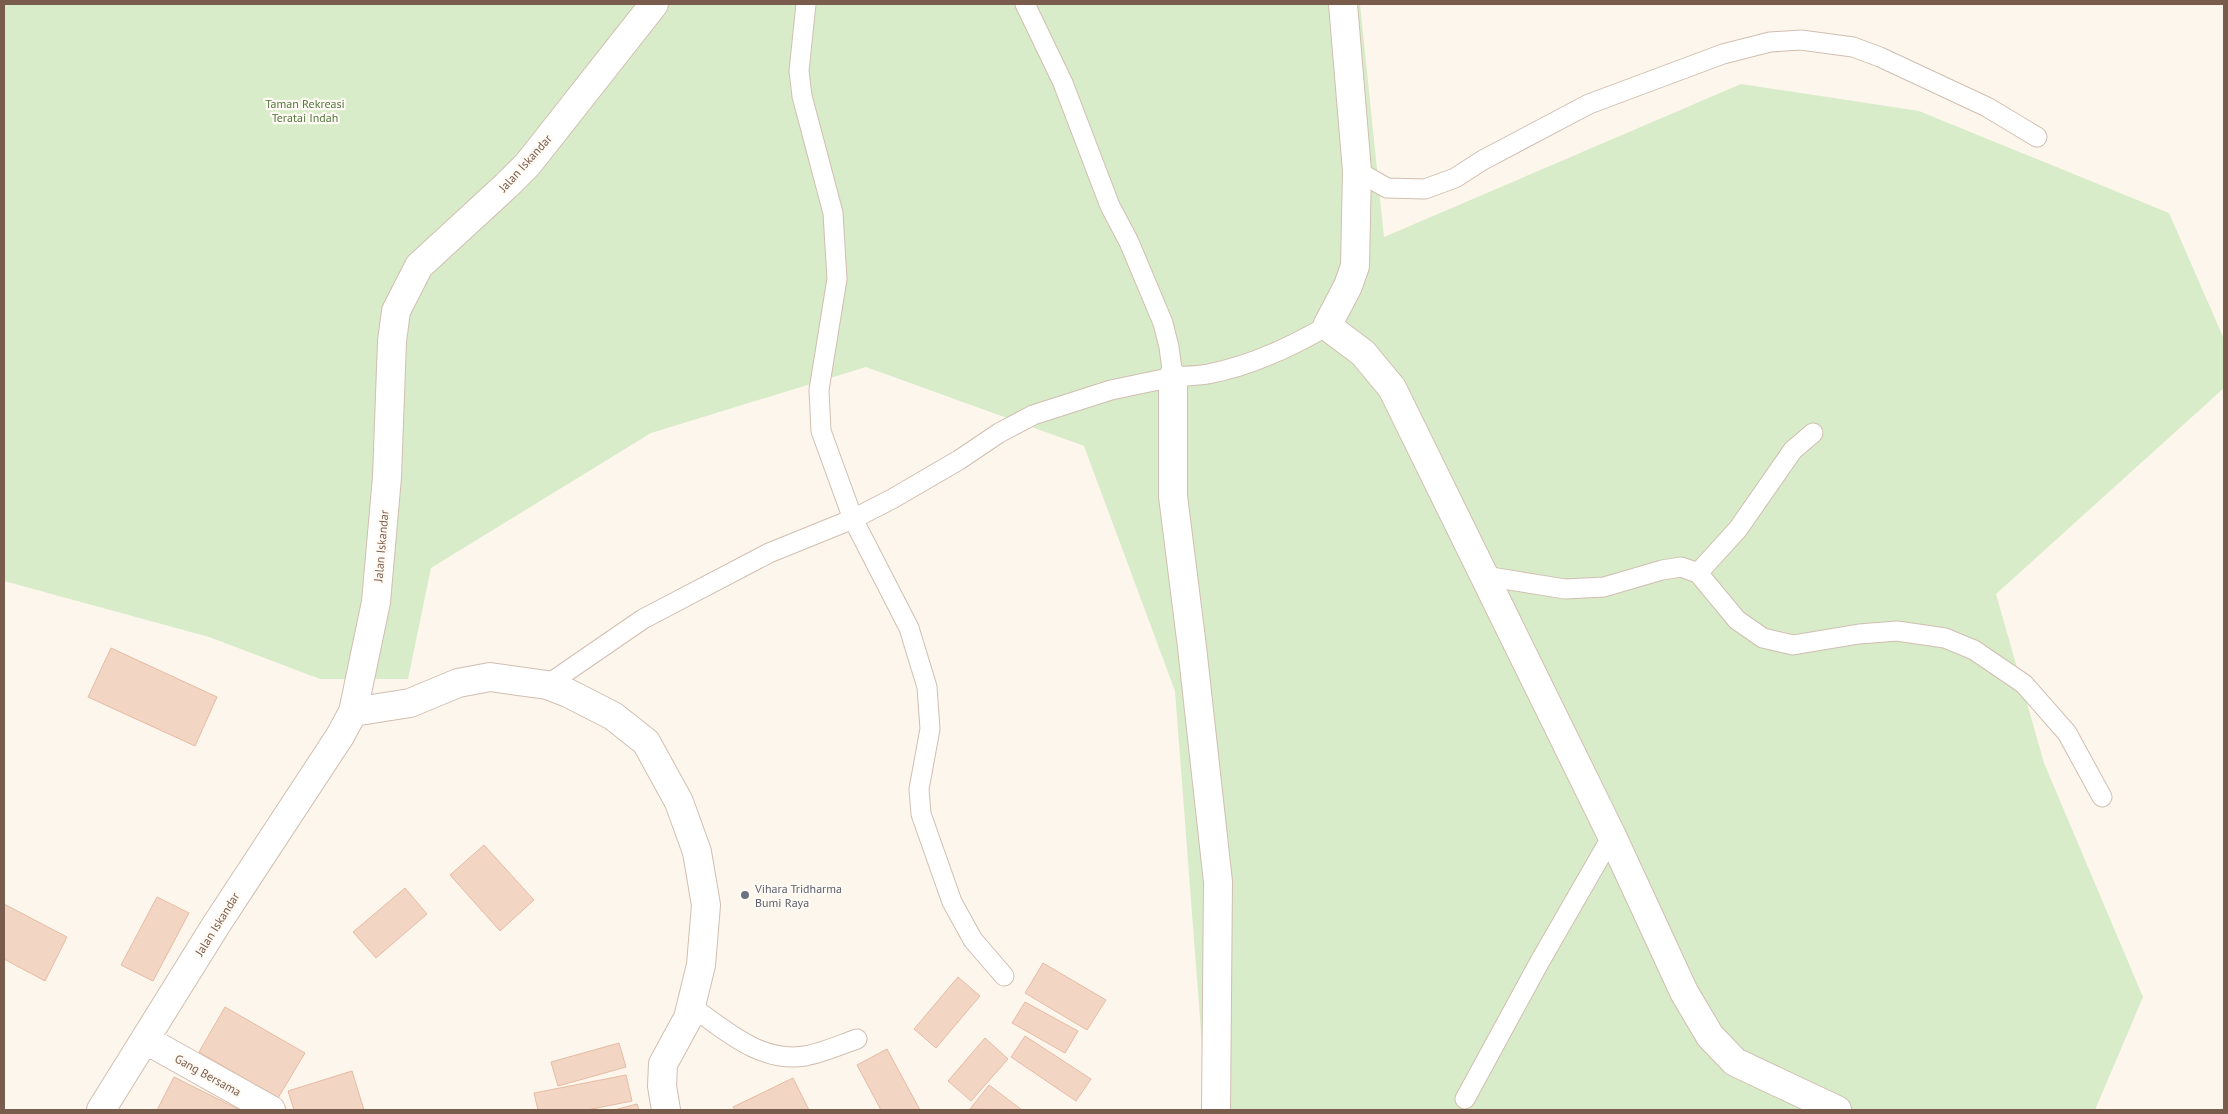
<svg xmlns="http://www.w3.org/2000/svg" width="2228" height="1114" font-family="'PT Sans',sans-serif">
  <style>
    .green { fill: #d8ecc9 }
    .building { fill: #f3d5c3; stroke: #e6bba3 }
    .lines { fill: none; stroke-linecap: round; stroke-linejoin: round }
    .lane-casing { stroke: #d1beb0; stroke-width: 21 }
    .street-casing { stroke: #d1beb0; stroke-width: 30 }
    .lane { stroke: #fff; stroke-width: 19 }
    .street { stroke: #fff; stroke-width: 28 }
    .worship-dot { fill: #6b7280; stroke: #fffaf3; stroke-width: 2 }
    .labels { text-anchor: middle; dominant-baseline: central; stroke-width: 4.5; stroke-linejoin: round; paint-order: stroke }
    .park-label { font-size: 12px; fill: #537a41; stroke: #fffaf3 }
    .street-label { font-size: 12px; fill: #7a5c4d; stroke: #fffaf3 }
    .worship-label { font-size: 12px; fill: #5b616d; stroke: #fffaf3; text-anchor: start }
  </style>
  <rect width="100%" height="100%" fill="#fdf6ec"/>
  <!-- green -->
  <path class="green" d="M4 4H1360L1384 237 1741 84 1919 111 2169 213 2224 339V388L1996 594 2044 763 2143 997 2095 1110H1207L1175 691 1084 446 866 367 651 433 431 568 408 679H320L209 637 4 581Z"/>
  <!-- building -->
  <path class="building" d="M111 648 217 697 195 746 88 697Z
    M484 845 534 900 500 931 450 875Z
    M405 888 427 914 376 958 353 932Z
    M157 897 189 913 153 981 121 965Z
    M4 904 67 937 45 981 4 959Z
    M1043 963 1106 1000 1087 1030 1025 993Z
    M958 977 980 996 936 1048 914 1029Z
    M1025 1002 1078 1031 1065 1053 1012 1023Z
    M225 1007 305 1053 278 1098 199 1052Z
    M1025 1036 1091 1079 1076 1101 1011 1057Z
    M985 1038 1008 1059 971 1101 948 1081Z
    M619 1043 626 1067 558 1086 551 1062Z
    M887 1049 920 1110H881L857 1065Z
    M352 1071 364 1110H294L288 1091Z
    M626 1075 632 1101 587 1110H538L534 1093Z
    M174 1077 240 1110H157Z
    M793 1078 809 1110H735L733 1107Z
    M989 1085 1022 1110 970 1109Z
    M637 1104 639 1110H614Z"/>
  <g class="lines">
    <!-- lane casing -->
    <g class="lane-casing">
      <path id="lane" d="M806 4 799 71 802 96 833 213 837 279 819 390 821 431 853 519 909 628 927 687 930 729 919 789 921 814 952 902 973 940 1004 976
        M1025 4 1063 83 1110 206 1129 242 1163 323 1169 347 1173 377C1184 376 1196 376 1208 374 1250 366 1291 347 1327 326
        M1357 171 1387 188 1425 189 1455 178 1483 160 1589 104 1723 54 1770 42 1801 40 1853 47 1880 57 1987 107 2037 137
        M1698 573 1738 529 1793 450 1813 433
        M1485 576 1565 589 1604 587 1662 570 1681 567 1698 573 1737 620 1763 638 1793 645 1859 634 1897 631 1945 638 1974 650 2024 684 2067 733 2102 797
        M547 685 643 619 769 553 853 519 892 499 959 460 999 433 1033 415 1111 390 1173 377
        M691 1006C725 1030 760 1063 805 1056 822 1053 840 1045 857 1039
        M1465 1099 1539 963 1612 836"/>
    </g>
    <!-- street casing -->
    <g class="street-casing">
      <path id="street" d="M1343 4 1357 171 1355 266 1348 286 1327 326 1363 353 1392 388 1612 836 1684 992 1710 1036 1735 1062 1837 1110
        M1173 377V496L1192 647 1218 882 1216 1110
        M353 712 410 703 458 683 490 677 547 685 568 693 613 716 646 742 679 802 697 852 706 905 701 965 688 1018 663 1064 662 1086 666 1110
        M146 1040 271 1110
        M101 1110 216 925 340 736 353 712 376 602 387 477 392 341 396 311 419 266 507 185 528 164 654 4"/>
    </g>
    <!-- lane -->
    <use href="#lane" class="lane"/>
    <!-- street -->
    <use href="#street" class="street"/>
  </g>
  <!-- markers -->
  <circle class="worship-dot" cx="745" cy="895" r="5"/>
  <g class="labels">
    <!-- park labels -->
    <g class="park-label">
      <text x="305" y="103">Taman Rekreasi<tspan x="305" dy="14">Teratai Indah</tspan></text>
    </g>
    <!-- street labels -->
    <g class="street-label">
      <text transform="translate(525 163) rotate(-48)">Jalan Iskandar</text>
      <text transform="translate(381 546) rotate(-85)">Jalan Iskandar</text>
      <text transform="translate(217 924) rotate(-58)">Jalan Iskandar</text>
      <text transform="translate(208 1075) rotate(29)">Gang Bersama</text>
    </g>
    <!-- worship labels -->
    <g class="worship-label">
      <text x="755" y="888">Vihara Tridharma<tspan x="755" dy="14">Bumi Raya</tspan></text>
    </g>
  </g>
  <!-- border -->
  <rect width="2228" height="1114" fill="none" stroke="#7a5c4d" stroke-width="10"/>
</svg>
